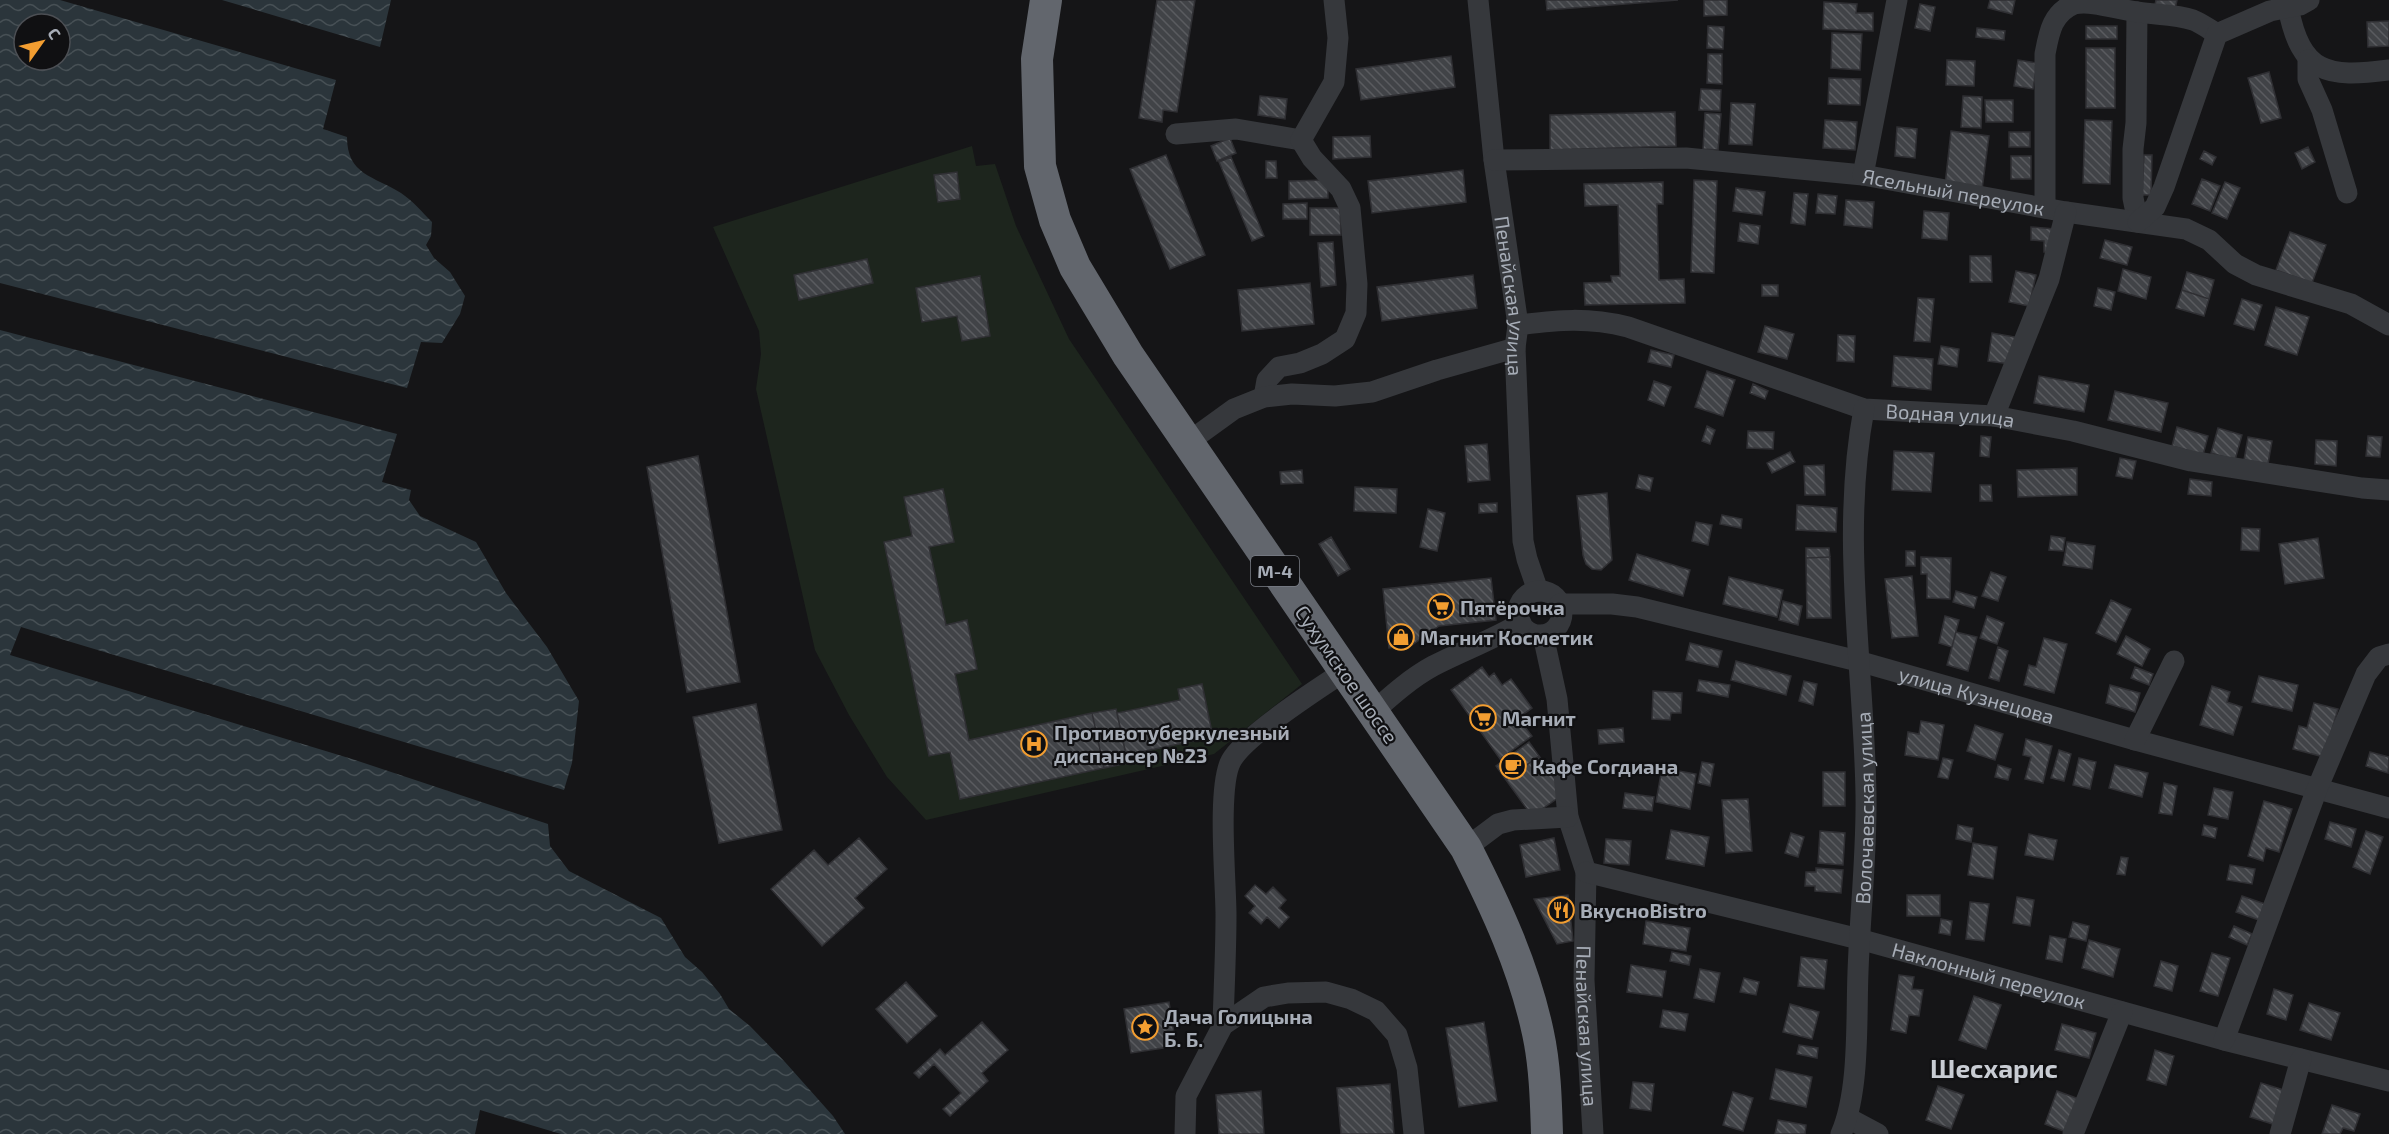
<svg xmlns="http://www.w3.org/2000/svg" width="2389" height="1134" font-family="'Exo 2',sans-serif">
  <style>
    .grass { fill: #1d251d }
    .water { fill: url(#water-waves); fill-rule: evenodd }
    .building { fill: url(#building-back-hatch); stroke: #2f2f33; stroke-width: 1.5 }
    .lines { fill: none; stroke-linecap: round; stroke-linejoin: round }
    .minor { stroke: #36383c; stroke-width: 21 }
    .highway { stroke: #62666d; stroke-width: 32 }
    .labels { text-anchor: middle; dominant-baseline: central; stroke-width: 4.5; stroke-linejoin: round; paint-order: stroke }
    .shield { fill: #101012; stroke: #7a7e86; stroke-width: 1.5 }
    .shield-label { font-size: 18px; font-weight: bold; fill: #a7adb7 }
    .street-label { font-size: 20px; fill: #a7adb7; stroke: #101012 }
    .poi-label { font-size: 20px; font-weight: bold; fill: #a7adb7; stroke: #101012; text-anchor: start }
    .district-label { font-size: 26px; font-weight: bold; fill: #c8ccd3; stroke: #101012 }
  </style>
  <defs>
    <pattern id="water-waves" width="16" height="10" patternUnits="userSpaceOnUse" patternTransform="scale(1.5)"><rect width="16" height="10" fill="#2b353b"/><path d="M0 5q4-4 8 0t8 0" fill="none" stroke="#475055"/></pattern>
    <pattern id="building-back-hatch" width="6" height="6" patternUnits="userSpaceOnUse" patternTransform="scale(1.5)"><rect width="6" height="6" fill="#414347"/><path d="M-1 5l2 2M0 0l6 6M5-1l2 2" fill="none" stroke="#5a5b5f"/></pattern>
  </defs>
  <rect width="100%" height="100%" fill="#151517"/>
  <!-- grass -->
  <path class="grass" d="M972 146 976 166 995 164 1016 226 1069 339 1302 684 1214 754 926 820 887 777 849 715 815 650 756 389 761 354 759 331 713 227Z"/>
  <!-- water -->
  <path class="water" d="M0 0H60L336 80 323 129 347 137C347 175 374 176 401 193 413 201 422 212 432 222L431 236 426 245 434 258 450 272 465 296 460 314 442 343 421 342 407 388 0 283ZM24 24H60V60H24Z
    M222 0H391L380 47Z
    M0 330 397 434 382 482 411 490 409 500 420 516 476 542 506 593 547 647 579 701 572 763 564 790 21 627 10 655 352 759 548 824 550 846 569 871 661 918 685 957 702 972 720 994 729 1009 750 1026 785 1062 833 1116 845 1134H561L480 1110 475 1134H0Z"/>
  <!-- building -->
  <path class="building" d="M1157 0H1195L1177 112 1163 110 1162 122 1139 118Z
    M1546 0H1678L1547 10Z
    M1704 0H1727V15L1704 16Z
    M1990 0H2015L2012 14 1988 8Z
    M2156 0H2177L2175 9 2155 5Z
    M1824 2 1857 4 1856 13H1873V31L1823 29Z
    M1920 4 1935 7 1930 31 1915 28Z
    M2389 21V46L2368 47 2367 22Z
    M1708 26 1724 27 1723 49 1707 48Z
    M2086 26H2117V39H2086Z
    M1977 28 2005 31 2004 40 1976 37Z
    M1832 33 1862 34 1860 70 1831 68Z
    M2086 48H2115V108H2086Z
    M1708 54H1722V84L1707 83Z
    M1451 56 1455 87 1361 100 1356 69Z
    M1947 60 1975 61 1974 86 1946 85Z
    M2018 60 2037 63 2033 89 2014 86Z
    M2269 72 2281 118 2261 123 2248 78Z
    M1829 78 1861 79 1860 105 1828 104Z
    M1701 89 1721 90 1720 111 1699 110Z
    M1260 96 1287 99 1285 119 1258 115Z
    M1963 96 1982 97 1981 128 1961 127Z
    M1985 100H2013V122H1986Z
    M1731 103 1755 104 1752 145 1729 144Z
    M1675 112 1676 146 1550 150V115Z
    M1705 113 1721 114 1718 150 1703 149Z
    M1825 120 1857 122 1855 150 1823 148Z
    M2085 120 2112 121 2110 184 2083 183Z
    M1897 127 1917 129 1915 158 1895 156Z
    M1951 131 1989 136 1982 190 1945 185Z
    M2009 132H2030V147H2009Z
    M1370 136 1371 157 1333 159V137Z
    M1230 138 1236 153 1217 161 1211 146Z
    M2308 147 2315 162 2302 169 2295 153Z
    M2204 151 2216 157 2212 165 2200 159Z
    M1166 155 1205 255 1170 269 1130 169Z
    M2144 155H2152L2151 195H2142Z
    M2011 156H2031V179H2011Z
    M1231 157 1264 236 1252 241 1219 162Z
    M1266 161H1276L1277 178H1266Z
    M1463 170 1466 202 1372 213 1368 181Z
    M957 172 960 199 938 202 934 175Z
    M2202 179 2220 186 2210 211 2192 204Z
    M1328 180V198L1289 199V181Z
    M1694 180 1717 181 1714 273 1691 272Z
    M1663 182V204H1657L1659 280 1684 279 1685 303 1585 305 1584 283 1612 282 1611 276H1620L1618 205 1585 206 1584 184Z
    M2225 182 2240 188 2227 219 2212 213Z
    M1736 188 1765 192 1762 215 1733 211Z
    M1794 193 1808 194 1805 225 1791 223Z
    M1818 194 1837 196 1835 214 1816 213Z
    M1846 200 1874 202 1872 228 1844 225Z
    M1307 203V219H1283V204Z
    M1310 208H1340L1341 235H1310Z
    M1924 211 1949 213 1947 240 1922 238Z
    M1740 223 1760 226 1758 244 1738 241Z
    M2031 227 2055 229 2053 252H2044V241L2031 240Z
    M2290 232 2326 245 2312 283 2276 270Z
    M2105 240 2132 247 2127 265 2100 258Z
    M1333 242 1336 285 1321 287 1318 243Z
    M1970 256H1991L1992 282H1970Z
    M867 259 873 283 799 300 794 275Z
    M2123 269 2151 277 2146 299 2118 291Z
    M2016 271 2036 275 2029 306 2009 302Z
    M2187 272 2214 280 2209 299 2182 290Z
    M1473 275 1477 308 1382 321 1377 287Z
    M980 276 990 336 962 341 957 316 922 322 916 288Z
    M1310 283 1314 324 1242 331 1238 290Z
    M1762 285H1778V296H1762Z
    M2098 288 2115 292 2111 310 2094 306Z
    M2182 290 2209 299 2204 316 2176 308Z
    M1918 298 1934 299 1930 342 1914 341Z
    M2242 299 2262 305 2254 330 2234 324Z
    M2276 307 2309 317 2297 355 2265 345Z
    M1765 326 1794 334 1787 359 1758 352Z
    M1992 333 2015 337 2010 364 1988 361Z
    M1838 335 1855 336 1854 362 1837 361Z
    M1941 346 1959 349 1957 367 1938 364Z
    M1651 350 1674 355 1671 367 1648 362Z
    M1894 356 1933 359 1931 390 1892 386Z
    M1707 371 1735 380 1723 416 1695 407Z
    M2039 376 2089 385 2084 412 2034 403Z
    M1654 381 1671 387 1664 406 1648 400Z
    M1753 384 1768 391 1765 399 1750 393Z
    M2115 391 2168 403 2161 432 2108 420Z
    M1707 426 1715 430 1710 444 1702 441Z
    M2177 427 2208 436 2203 455 2172 446Z
    M2218 428 2242 435 2235 460 2211 453Z
    M1748 431 1774 432 1773 449 1747 448Z
    M1981 436 1991 437 1989 457 1980 456Z
    M2368 436 2382 437 2380 457 2366 456Z
    M2248 437 2272 441 2268 464 2244 460Z
    M2316 440 2337 441 2336 466 2315 464Z
    M1487 444 1490 480 1468 482 1465 446Z
    M1894 451 1934 453 1931 492 1892 490Z
    M1790 452 1795 462 1772 473 1767 463Z
    M698 456 740 682 687 692 647 467Z
    M2120 458 2136 461 2132 479 2116 476Z
    M1824 465 1825 495H1805L1804 466Z
    M2077 468V495L2018 497 2017 470Z
    M1302 470 1303 483 1281 484 1280 472Z
    M1639 475 1653 478 1650 491 1636 488Z
    M2190 479 2212 482 2211 496 2188 494Z
    M1980 485H1991L1992 501H1980Z
    M1355 487 1397 489 1396 513 1354 511Z
    M943 489 954 542 929 547 946 625 967 620 977 669 955 674 969 740 1092 713 1104 768 960 799 950 752 929 756 884 542 912 536 904 497Z
    M1607 493 1612 560 1601 570 1592 569 1586 564 1583 555 1577 496Z
    M1497 503V512L1479 513V504Z
    M1797 505 1837 508 1836 532 1796 530Z
    M1428 509 1445 513 1437 551 1420 547Z
    M1722 515 1742 519 1741 528 1720 524Z
    M1696 522 1712 525 1708 545 1692 541Z
    M2242 528 2260 529 2259 551 2241 550Z
    M2051 536 2065 538 2063 551 2049 550Z
    M1331 537 1350 569 1338 576 1319 544Z
    M2318 538 2324 578 2285 584 2279 544Z
    M2067 542 2095 546 2092 569 2063 565Z
    M1806 548H1829L1830 557 1806 558Z
    M1906 551H1915V566H1906Z
    M1637 554 1690 570 1683 596 1629 580Z
    M1830 557 1831 618H1807L1806 558Z
    M1921 557 1951 558 1950 599 1927 598V574H1921Z
    M1991 572 2006 577 1998 601 1982 596Z
    M1912 576 1918 636 1892 638 1885 579Z
    M1729 577 1783 590 1777 617 1723 604Z
    M1491 578 1496 620 1439 626 1412 645 1389 648 1383 589Z
    M1956 591 1977 597 1974 608 1953 602Z
    M2111 600 2131 609 2116 642 2096 633Z
    M1783 601 1802 606 1798 625 1779 620Z
    M1945 616 1959 620 1952 647 1939 643Z
    M1987 616 2004 623 1997 644 1980 638Z
    M1956 632 1977 637 1968 671 1947 665Z
    M2126 636 2150 649 2142 666 2117 654Z
    M2044 638 2067 644 2054 693 2024 685 2029 665 2036 667Z
    M1690 643 1722 651 1718 667 1686 660Z
    M1998 647 2008 651 1999 681 1989 678Z
    M1736 661 1791 676 1786 695 1731 680Z
    M1482 667 1489 677 1494 673 1502 685 1511 679 1532 708 1518 718 1532 736 1500 759 1451 690Z
    M2135 667 2153 674 2149 685 2131 678Z
    M2259 676 2298 685 2292 711 2252 702Z
    M1699 680 1730 685 1728 697 1697 691Z
    M1804 681 1817 684 1813 705 1799 701Z
    M1202 684 1213 737 1126 755 1117 713 1180 700 1178 689Z
    M2110 685 2140 693 2135 712 2106 703Z
    M2212 686 2230 692 2227 702 2242 707 2233 735 2200 725Z
    M1653 691 1682 693 1681 713H1671L1670 720 1652 719Z
    M2314 703 2338 709 2324 757 2293 749 2299 726 2307 728Z
    M756 704 782 830 719 843 693 717Z
    M1116 709 1128 763 1104 768 1092 713Z
    M1921 721 1944 725 1938 760 1905 755 1908 732 1919 734Z
    M1975 725 2003 734 1995 760 1967 751Z
    M1623 728 1624 742 1599 744 1598 730Z
    M2026 739 2052 746 2043 783 2025 779 2031 757 2023 755Z
    M1529 742 1539 756 1506 780 1496 766Z
    M2059 750 2071 754 2064 781 2051 778Z
    M2370 752 2389 757 2388 773 2366 766Z
    M1539 756 1565 793 1532 816 1506 780Z
    M1943 758 1953 760 1948 779 1938 777Z
    M2079 758 2096 762 2090 789 2073 785Z
    M1702 762 1714 764 1710 786 1698 783Z
    M1998 765 2011 769 2008 780 1995 777Z
    M2115 765 2148 773 2142 797 2109 788Z
    M1662 768 1696 774 1690 809 1656 802Z
    M1823 772H1845V806H1823Z
    M2164 783 2177 786 2172 815 2159 813Z
    M2214 788 2233 792 2228 819 2208 815Z
    M1625 793 1654 797 1652 811 1623 808Z
    M1748 799 1752 851 1726 853 1722 800Z
    M2264 801 2292 809 2279 852 2266 848 2263 861 2248 856Z
    M2330 822 2356 829 2351 847 2325 839Z
    M1958 825 1973 828 1971 842 1956 839Z
    M2204 825 2217 828 2215 838 2202 835Z
    M1671 830 1709 837 1704 866 1666 859Z
    M1820 831 1845 833 1843 865 1818 863Z
    M2366 831 2383 837 2370 874 2353 867Z
    M1791 833 1804 837 1798 857 1785 853Z
    M2029 834 2057 840 2053 860 2025 855Z
    M859 838 887 869 855 898 864 908 822 946 771 889 814 850 828 865Z
    M1554 838 1560 870 1526 877 1520 845Z
    M1606 839 1631 841 1629 865 1604 863Z
    M1973 843 1997 847 1993 879 1968 875Z
    M2121 857 2128 858 2125 875 2117 874Z
    M2230 865 2255 869 2252 884 2227 880Z
    M1816 868 1843 870 1841 893 1815 891V886H1805L1806 872H1816Z
    M1255 885 1266 894 1273 887 1286 900 1279 908 1289 917 1279 928 1267 917 1261 924 1249 913 1255 906 1245 896Z
    M1568 895 1573 941 1557 944 1534 899Z
    M1907 895H1940V916H1907Z
    M2242 896 2265 904 2259 920 2236 912Z
    M2017 897 2034 900 2030 926 2013 923Z
    M1970 902 1989 904 1984 941 1966 939Z
    M1941 919 1952 921 1950 935 1939 933Z
    M1646 921 1690 928 1686 951 1643 944Z
    M2073 922 2089 926 2086 941 2069 937Z
    M2234 926 2252 934 2247 945 2229 937Z
    M2050 936 2066 939 2062 962 2046 959Z
    M2089 940 2120 949 2113 977 2082 968Z
    M1672 952 1691 956 1689 965 1670 961Z
    M2212 953 2230 958 2218 996 2200 991Z
    M1801 957 1827 960 1824 989 1798 986Z
    M2161 961 2178 966 2172 991 2154 986Z
    M1631 965 1666 971 1662 997 1627 992Z
    M1700 969 1720 973 1714 1002 1694 998Z
    M1899 975 1914 977 1912 989 1923 990 1919 1016 1909 1015 1906 1033 1891 1030Z
    M1744 978 1759 982 1756 995 1740 992Z
    M906 982 937 1016 907 1043 876 1009Z
    M2274 989 2293 995 2286 1020 2267 1014Z
    M1974 996 2001 1005 1986 1049 1959 1040Z
    M1169 1002 1176 1046 1131 1053 1124 1009Z
    M2309 1003 2340 1013 2331 1040 2300 1030Z
    M1790 1004 1819 1012 1812 1039 1783 1032Z
    M1663 1010 1688 1014 1685 1031 1660 1027Z
    M982 1022 1008 1050 982 1073 988 1081 950 1116 943 1109 961 1093 934 1064 919 1078 914 1073 940 1049 945 1055Z
    M1484 1022 1497 1101 1459 1107 1446 1028Z
    M2062 1024 2096 1033 2089 1058 2055 1050Z
    M1799 1045 1818 1048 1817 1058 1797 1054Z
    M2155 1050 2174 1056 2166 1085 2147 1080Z
    M1776 1069 1812 1077 1806 1107 1770 1099Z
    M1633 1082 1654 1084 1651 1111 1630 1108Z
    M2261 1083 2290 1092 2279 1126 2250 1117Z
    M1390 1084 1394 1134H1341L1337 1088Z
    M1938 1086 1964 1095 1951 1129 1926 1120Z
    M1261 1091 1264 1134H1219L1216 1095Z
    M2057 1091 2079 1099 2066 1132 2045 1124Z
    M1733 1092 1753 1098 1743 1131 1723 1125Z
    M2332 1105 2360 1114 2354 1131 2343 1128 2340 1134H2322Z
    M1778 1120 1806 1125 1805 1134H1775Z"/>
  <g class="lines">
    <!-- minor -->
    <g class="minor">
      <path id="s1" d="M1478 0 1494 160 1518 325 1515 348 1523 541 1527 559 1538 591"/>
      <path d="M2288 7C2301 74 2327 78 2389 70"/>
      <path d="M2137 12 2136 123 2133 149V198L2138 222"/>
      <path d="M2308 60V79L2322 110 2347 193"/>
      <path d="M1176 134 1236 129 1301 140"/>
      <path id="s2" d="M1494 160 1686 158 1863 175 2066 212 2186 229 2209 240 2235 264 2256 275 2351 304 2389 325"/>
      <path d="M1863 175 1897 0"/>
      <path d="M2045 208V54C2049 33 2052 13 2074 4 2093 0 2118 10 2138 12 2156 15 2175 14 2193 20 2201 23 2209 29 2217 34"/>
      <path d="M2138 222 2155 207 2164 187 2217 34 2270 11 2300 5 2309 0"/>
      <path id="s3" d="M1518 325C1559 320 1587 317 1628 327L1864 409 1994 416 2073 431 2191 461 2362 488 2389 490"/>
      <path d="M1264 397 1267 380 1279 367 1300 363 1322 354 1345 339 1356 313 1357 284 1350 208 1341 189 1312 158 1301 140 1334 82 1338 38 1334 0"/>
      <path d="M1994 416 2049 279 2066 212"/>
      <path d="M1187 443 1234 409 1264 397 1292 394 1335 396 1372 392 1437 370 1515 348"/>
      <circle cx="1540" cy="613" r="22"/>
      <path id="s4" d="M1560 604H1612L1637 607 1858 661 2135 740 2389 808"/>
      <path id="s5" d="M1543 635 1557 699 1568 817 1586 872 1584 980 1593 1134"/>
      <path d="M1374 711C1392 695 1411 678 1433 666 1462 651 1492 640 1521 623"/>
      <path d="M2135 740 2174 661"/>
      <path d="M1466 848 1498 824 1513 820 1568 817"/>
      <path id="s6" d="M1586 872 1859 939 2224 1040 2389 1081"/>
      <path d="M1223 1025C1224 988 1226 952 1226 915 1226 882 1217 787 1231 761 1244 736 1319 688 1345 671"/>
      <path d="M2224 1040 2317 789 2366 674 2379 657 2389 654"/>
      <path d="M1848 1118 1878 1134"/>
      <path d="M1185 1134 1186 1096 1223 1025 1264 997 1288 993 1326 992 1351 999 1376 1011 1397 1035 1407 1068 1414 1134"/>
      <path id="s7" d="M1841 1134C1860 1090 1856 1020 1858 972 1860 913 1867 853 1866 795 1864 667 1840 536 1864 409"/>
      <path d="M2073 1134 2122 1012"/>
      <path d="M2280 1134 2301 1059"/>
    </g>
    <!-- highway -->
    <path class="highway" d="M1046 0 1037 59 1040 166 1055 220 1075 267 1128 355 1466 848C1496 907 1524 967 1538 1033 1545 1065 1546 1101 1547 1134"/>
  </g>
  <!-- icons -->
  <defs>
    <g id="supermarket-ring" transform="scale(1.35)"><circle r="9.5" fill="#101012" stroke="#f39e31" stroke-width="1.5"/><path d="M-6-5.5h2.5l.6 2H6L4.5 2H-2.5L-4.4-4H-6ZM-1.5 3.2a1.3 1.3 0 1 0 .1 0ZM3 3.2a1.3 1.3 0 1 0 .1 0Z" fill="#f39e31"/></g>
    <g id="shop-ring" transform="scale(1.35)"><circle r="9.5" fill="#101012" stroke="#f39e31" stroke-width="1.5"/><path d="M-5-2.5h2.3a2.7 3.5 0 0 1 5.4 0H5L5.5 6h-11ZM-1.5-2.5h3a1.5 2.3 0 0 0-3 0Z" fill="#f39e31"/></g>
    <g id="hospital-ring" transform="scale(1.35)"><circle r="9.5" fill="#101012" stroke="#f39e31" stroke-width="1.5"/><path d="M-5-5h3v3.5h4V-5h3V5h-3V1.5h-4V5h-3Z" fill="#f39e31"/></g>
    <g id="cafe-ring" transform="scale(1.35)"><circle r="9.5" fill="#101012" stroke="#f39e31" stroke-width="1.5"/><path d="M-5.5-4.5H6V0H3Q3 3.5 0 3.5H-2.5Q-5.5 3.5-5.5 0ZM3-3.2v2h1.7v-2ZM-6 4.5H4V6H-6Z" fill="#f39e31"/></g>
    <g id="restaurant-ring" transform="scale(1.35)"><circle r="9.5" fill="#101012" stroke="#f39e31" stroke-width="1.5"/><path d="M-5-6h1v4h1v-4h1v4h1v-4h1v5L-1.5 .5V6h-2V.5L-5-1ZM5-6V6H3V1.5H1.5Q1.5-4 5-6Z" fill="#f39e31"/></g>
    <g id="sight-ring" transform="scale(1.35)"><circle r="9.5" fill="#101012" stroke="#f39e31" stroke-width="1.5"/><path d="M0-6L1.8-2.2L6-1.7L2.9 1.2L3.7 5.4L0 3.3L-3.7 5.4L-2.9 1.2L-6-1.7L-1.8-2.2Z" fill="#f39e31"/></g>
  </defs>
  <g fill-rule="evenodd">
    <use href="#supermarket-ring" x="1441" y="607"/>
    <use href="#shop-ring" x="1401" y="637"/>
    <use href="#supermarket-ring" x="1483" y="718"/>
    <use href="#hospital-ring" x="1034" y="744"/>
    <use href="#cafe-ring" x="1513" y="766"/>
    <use href="#restaurant-ring" x="1561" y="910"/>
    <use href="#sight-ring" x="1145" y="1027"/>
  </g>
  <g class="labels">
    <!-- shield labels -->
    <rect class="shield" x="1251" y="556" width="48" height="30" rx="4.5"/>
    <g class="shield-label">
      <text x="1275" y="571">М-4</text>
    </g>
    <!-- street labels -->
    <g class="street-label">
      <text stroke="none"><textPath href="#s2" startOffset="462">Ясельный переулок</textPath></text>
      <text stroke="none"><textPath href="#s1" startOffset="298">Пенайская улица</textPath></text>
      <text stroke="none"><textPath href="#s3" startOffset="447">Водная улица</textPath></text>
      <text transform="translate(1347 674) rotate(55)">Сухумское шоссе</text>
      <text stroke="none"><textPath href="#s4" startOffset="428">улица Кузнецова</textPath></text>
      <text stroke="none"><textPath href="#s7" startOffset="328">Волочаевская улица</textPath></text>
      <text stroke="none"><textPath href="#s6" startOffset="416">Наклонный переулок</textPath></text>
      <text stroke="none"><textPath href="#s5" startOffset="396">Пенайская улица</textPath></text>
    </g>
    <!-- poi labels -->
    <g class="poi-label">
      <text x="1460" y="607">Пятёрочка</text>
      <text x="1420" y="637">Магнит Косметик</text>
      <text x="1502" y="718">Магнит</text>
      <text x="1054" y="732">Противотуберкулезный<tspan x="1054" dy="23">диспансер №23</tspan></text>
      <text x="1532" y="766">Кафе Согдиана</text>
      <text x="1580" y="910">ВкусноBistro</text>
      <text x="1164" y="1016">Дача Голицына<tspan x="1164" dy="23">Б. Б.</tspan></text>
    </g>
    <!-- district labels -->
    <g class="district-label">
      <text x="1994" y="1067">Шесхарис</text>
    </g>
  </g>
  <!-- north arrow -->
  <g transform="translate(42 42) rotate(56)"><circle r="28" fill="#101012" stroke="#4c4f54" stroke-width="1.5"/>
  <path d="M0-4.5L10 22L0 15L-10 22Z" fill="#f39e31"/>
  <text y="-9" font-size="16" font-weight="bold" text-anchor="middle" fill="#a7adb7">С</text>
  </g>
</svg>
